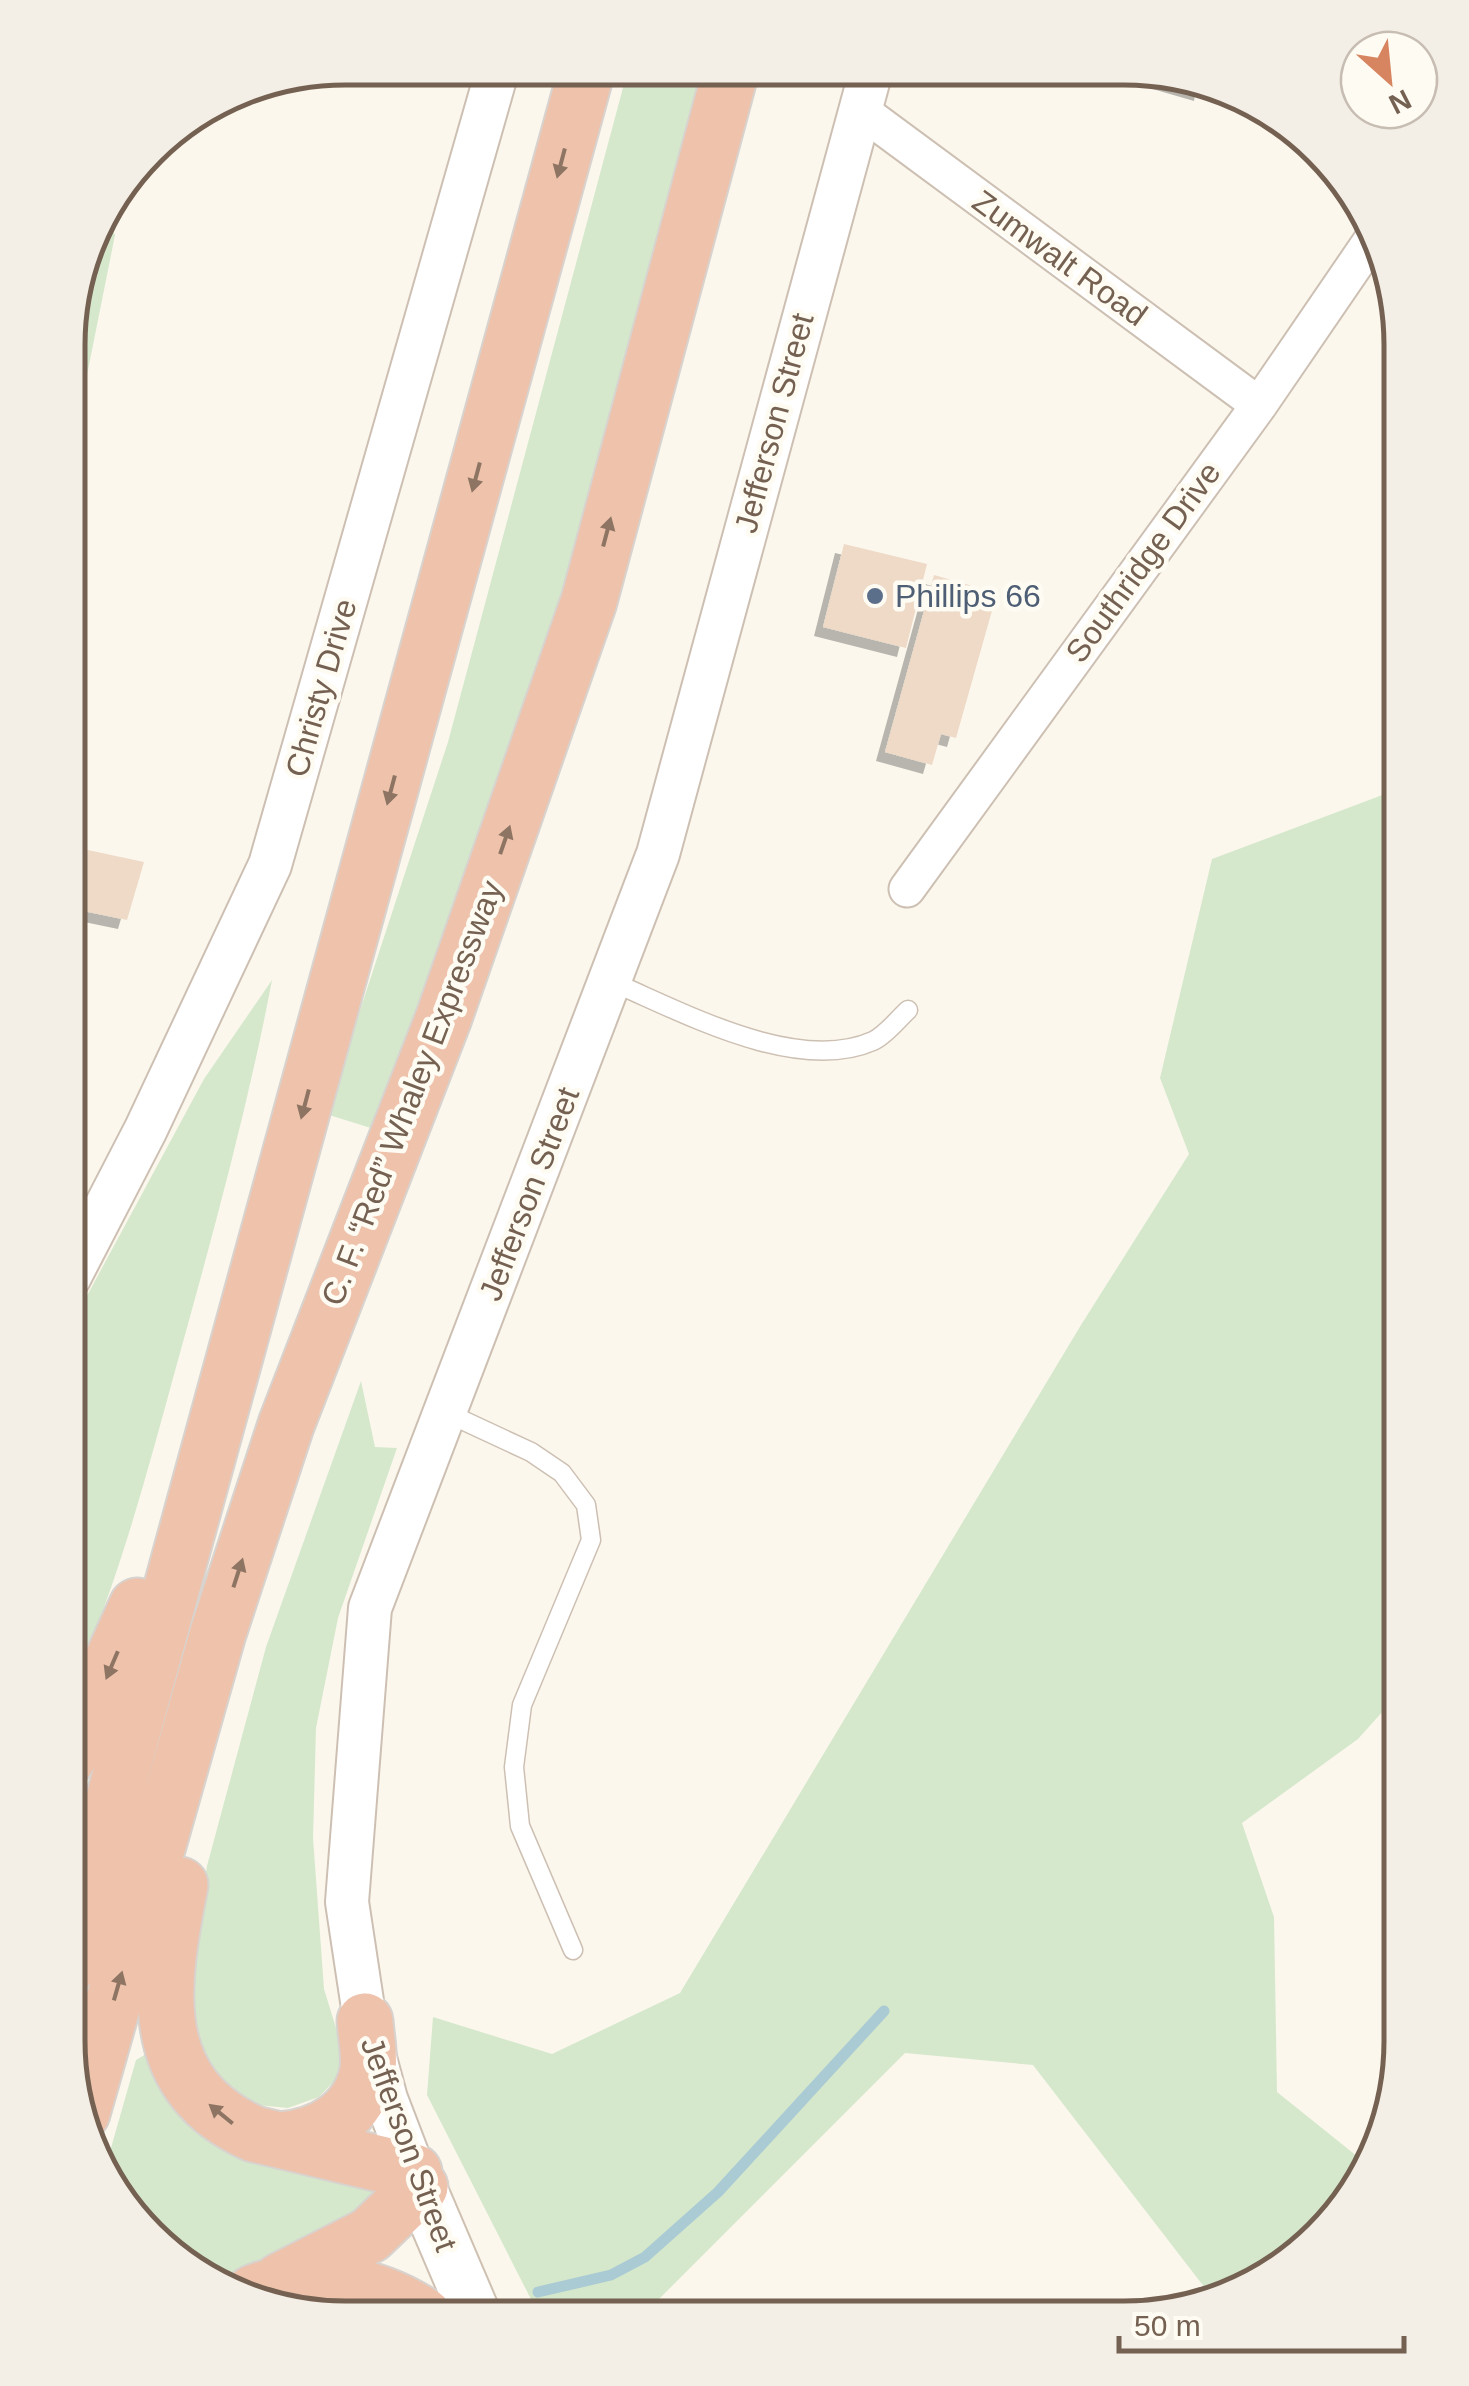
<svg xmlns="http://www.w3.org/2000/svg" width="1469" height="2386" font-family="Helvetica,sans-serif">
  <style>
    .green { fill: #d5e8cc }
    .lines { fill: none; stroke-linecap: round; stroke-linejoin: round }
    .stream { stroke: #aacad4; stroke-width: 11 }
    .building { fill: #eedac7; filter: url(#shadow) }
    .service-casing { stroke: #cdc0b3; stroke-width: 21 }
    .minor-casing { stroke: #cdc0b3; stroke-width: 39 }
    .tertiary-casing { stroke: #cdc0b3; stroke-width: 46 }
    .secondary-casing { stroke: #cfc1b1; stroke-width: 54 }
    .motorway-casing { stroke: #d8d3ce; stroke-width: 59 }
    .service { stroke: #fff; stroke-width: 18 }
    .minor { stroke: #fff; stroke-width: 35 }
    .tertiary { stroke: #fff; stroke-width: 42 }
    .secondary { stroke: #fff; stroke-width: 50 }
    .motorway { stroke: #eec2ab; stroke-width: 55 }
    .oneway { fill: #8d7463 }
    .service-dot { fill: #5c6f8a; stroke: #fefbf3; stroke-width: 4 }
    .labels { text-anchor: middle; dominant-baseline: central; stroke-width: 9; stroke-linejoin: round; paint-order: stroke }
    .street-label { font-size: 32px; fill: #756151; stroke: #fefbf3 }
    .service-label { font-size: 32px; fill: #4e5e75; stroke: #fefbf3; text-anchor: start }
    .rim { fill: none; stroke: #756151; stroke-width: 5 }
  </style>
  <defs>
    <filter id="shadow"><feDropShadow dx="-9" dy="9" stdDeviation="0" flood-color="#0004"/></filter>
  </defs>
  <rect width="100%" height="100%" fill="#fbf7ed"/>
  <!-- green -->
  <path class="green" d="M628 69 710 70 551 640 374 1129 326 1114 448 742Z
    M103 213 115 235 79 415 75 525 69 544 70 309Z
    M1401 788V1691L1358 1739 1242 1823 1274 1917 1277 2092 1363 2161 1345 2210 1230 2298 1215 2301 1033 2065 905 2053 641 2317H540L427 2095 433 2017 552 2054 680 1993 1081 1325 1189 1154 1160 1078 1212 859Z
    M272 980C247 1112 211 1241 175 1371 145 1480 116 1592 68 1695V1331L204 1079Z
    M361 1381 375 1447 397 1448 338 1618 316 1728 313 1838 324 1989 341 2044 339 2076 319 2097 288 2108 256 2105 225 2084 202 2049 188 2013 190 1971 207 1866 266 1647Z
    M146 2054 378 2188 375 2202 309 2245 227 2282 176 2261 105 2169 136 2060Z"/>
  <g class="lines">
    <!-- stream -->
    <path class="stream" d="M538 2292 611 2275 645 2257 718 2192 884 2011"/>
  </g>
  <!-- building -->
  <path class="building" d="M1134 72 1178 73 1204 85 1203 92Z
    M844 544 927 564 906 648 823 627Z
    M934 575 997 593 956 738 941 734 932 765 885 752Z
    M69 846 144 862 127 920 69 908Z"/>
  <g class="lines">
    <!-- service casing -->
    <g class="service-casing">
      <path id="service" d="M610 981C681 1011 796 1075 873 1041 886 1035 898 1019 908 1010
        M445 1412 531 1452 562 1473 586 1505 591 1540 522 1705 514 1767 520 1826 573 1950"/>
    </g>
    <!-- minor casing -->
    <g class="minor-casing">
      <path id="minor" d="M860 110 1259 405
        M907 889 1259 405 1376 234"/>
    </g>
    <!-- tertiary casing -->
    <g class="tertiary-casing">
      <path id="tertiary" d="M69 1278 146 1129 270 865 498 68
        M414 2172 386 2099 365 2021 347 1902 370 1608 658 854 871 71"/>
    </g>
    <!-- secondary casing -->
    <g class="secondary-casing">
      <path id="secondary" d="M414 2172 476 2317"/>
    </g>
    <!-- motorway casing -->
    <g class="motorway-casing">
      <path id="motorway" d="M68 1758 137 1606
        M180 1885C161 1983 143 2084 254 2134L414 2172
        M68 1967 587 69
        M82 2113 218 1633 286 1425 444 1017 589 601 731 70
        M280 2140C321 2137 360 2115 368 2070 370 2055 366 2036 365 2021
        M280 2281 370 2235 420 2187
        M253 2293C306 2270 377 2284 424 2316"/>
    </g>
    <!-- service -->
    <use href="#service" class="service"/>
    <!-- minor -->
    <use href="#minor" class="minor"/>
    <!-- tertiary -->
    <use href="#tertiary" class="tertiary"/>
    <!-- secondary -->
    <use href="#secondary" class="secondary"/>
    <!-- motorway -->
    <use href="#motorway" class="motorway"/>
  </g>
  <!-- one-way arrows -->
  <defs><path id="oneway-solid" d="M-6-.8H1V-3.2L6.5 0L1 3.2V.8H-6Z" transform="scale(2.5)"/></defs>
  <g class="oneway">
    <use href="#oneway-solid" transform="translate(561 163) rotate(105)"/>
    <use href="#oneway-solid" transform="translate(476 477) rotate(105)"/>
    <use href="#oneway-solid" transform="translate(607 532) rotate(-75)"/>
    <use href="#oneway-solid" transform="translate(391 790) rotate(105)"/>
    <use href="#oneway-solid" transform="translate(505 840) rotate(-71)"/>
    <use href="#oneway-solid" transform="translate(305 1104) rotate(105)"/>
    <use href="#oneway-solid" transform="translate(238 1573) rotate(-72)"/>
    <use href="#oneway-solid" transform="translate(112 1665) rotate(113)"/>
    <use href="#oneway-solid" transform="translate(118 1986) rotate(-74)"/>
    <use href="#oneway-solid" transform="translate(221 2114) rotate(-141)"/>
  </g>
  <!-- markers -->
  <circle class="service-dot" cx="875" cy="596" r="10"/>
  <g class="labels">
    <!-- street labels -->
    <g class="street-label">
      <text transform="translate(1060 258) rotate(36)">Zumwalt Road</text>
      <text transform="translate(774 423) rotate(-75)">Jefferson Street</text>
      <text transform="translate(1143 562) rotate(-54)">Southridge Drive</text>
      <text transform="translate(321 688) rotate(-74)">Christy Drive</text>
      <text transform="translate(412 1093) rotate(-69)">C. F. “Red” Whaley Expressway</text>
      <text transform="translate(529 1194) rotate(-69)">Jefferson Street</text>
      <text transform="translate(409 2144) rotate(70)">Jefferson Street</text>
    </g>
    <!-- service labels -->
    <g class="service-label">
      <text x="895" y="596">Phillips 66</text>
    </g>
  </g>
  <!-- crop -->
  <path d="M0 0H1469V2386H0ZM345 85H1124A260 260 0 0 1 1384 345V2041A260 260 0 0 1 1124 2301H345A260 260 0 0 1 85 2041V345A260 260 0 0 1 345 85Z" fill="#f3efe6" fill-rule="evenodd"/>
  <path class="rim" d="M345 85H1124A260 260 0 0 1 1384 345V2041A260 260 0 0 1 1124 2301H345A260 260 0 0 1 85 2041V345A260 260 0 0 1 345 85Z"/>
  <!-- north arrow -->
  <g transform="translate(1389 80) rotate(153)"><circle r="48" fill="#fefbf3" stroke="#c7bdb2" stroke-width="2.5"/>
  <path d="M0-8L18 38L0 25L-18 38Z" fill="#d78560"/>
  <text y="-15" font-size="28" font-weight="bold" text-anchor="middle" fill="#756151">N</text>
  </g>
  <!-- scale -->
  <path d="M1119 2336v15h285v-15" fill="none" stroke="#756151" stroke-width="5"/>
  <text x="1134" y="2336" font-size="30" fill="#756151" stroke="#fefbf3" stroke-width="8" paint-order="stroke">50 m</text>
</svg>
